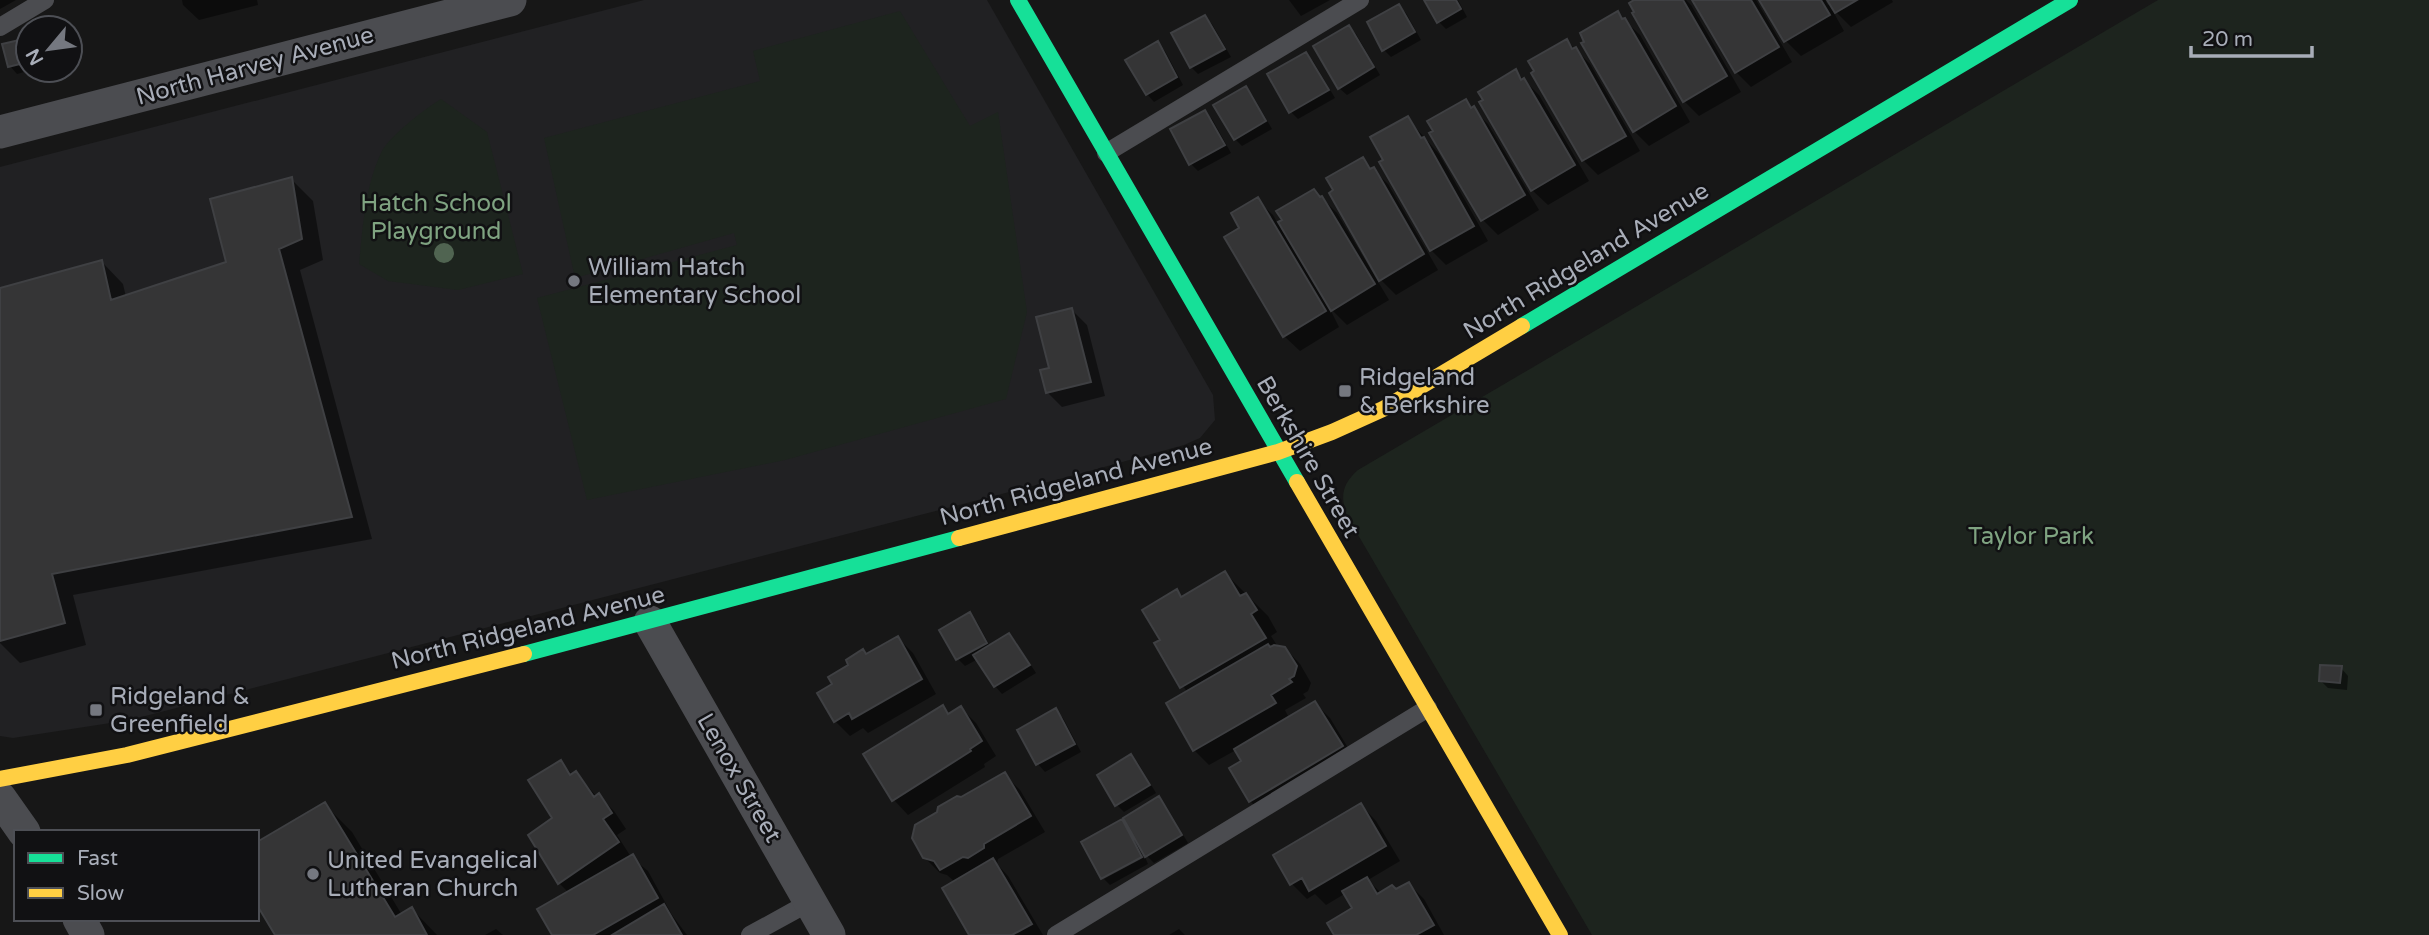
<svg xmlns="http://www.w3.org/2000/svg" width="2429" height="935" font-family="'Varela Round',sans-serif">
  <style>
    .built { fill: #212123 }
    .green { fill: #1d241e }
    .shadow { fill: #0007 }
    .building { fill: #353536; stroke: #3f4043; stroke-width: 2 }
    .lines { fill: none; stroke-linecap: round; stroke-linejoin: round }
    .lane { stroke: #4b4c50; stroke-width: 18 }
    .street { stroke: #4b4c50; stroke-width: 33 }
    .fast { stroke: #16e098; stroke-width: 16 }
    .slow { stroke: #ffcf43; stroke-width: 16 }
    .tree { fill: #506451 }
    .poi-dot { fill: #757880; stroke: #111113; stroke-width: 2.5 }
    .labels { text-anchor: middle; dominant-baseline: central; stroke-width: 5; stroke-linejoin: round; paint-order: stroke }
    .street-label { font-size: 24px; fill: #a8adb8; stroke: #111113 }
    .park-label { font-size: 24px; fill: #7fa381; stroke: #111113 }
    .poi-label { font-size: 24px; fill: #a8adb8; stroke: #111113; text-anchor: start }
  </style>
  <rect width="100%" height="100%" fill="#171717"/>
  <!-- built -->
  <path class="built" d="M644 0H987L1213 395 1215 420 1200 438 1184 445 1086 472 130 720 13 738 0 736V167Z"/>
  <!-- green -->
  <path class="green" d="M2158 0H2429V935H1592L1347 516C1340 496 1342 484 1358 470Z
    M900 11 970 126 998 112 1027 312 1006 399 785 460 587 500 537 298 737 245 734 233 575 278 544 138 760 81 753 51Z
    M441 99 487 132 523 274 458 290 388 281 359 264C363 226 365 187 381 153 388 137 426 108 441 99Z"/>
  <!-- shadow -->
  <path class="shadow" d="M0 0H16L0 9Z
    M182 0H257L258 5 199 20 183 5Z
    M1289 0H1330L1301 16Z
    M1426 0H1458L1467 17 1446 29 1439 22Z
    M1638 0H1686L1691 5 1741 92 1699 116 1684 101Z
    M1694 0H1756L1792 62 1751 87 1736 72Z
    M1761 0H1825L1828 5 1831 4 1829 0H1892L1893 2 1851 27 1830 6 1844 31 1801 56 1786 41Z
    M1399 6 1406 13 1421 40 1391 57 1384 50Z
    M1618 14 1640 35 1690 122 1649 146 1634 131Z
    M1205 17 1212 24 1231 57 1198 74 1191 67Z
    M1349 27 1356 34 1380 75 1347 95 1339 88Z
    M28 40V70H31L17 74 10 66Z
    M1567 41 1590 64 1640 151 1598 175 1583 160 1534 73Z
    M1157 44 1165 51 1183 85 1154 102 1147 94Z
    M1306 54 1313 61 1335 98 1298 119 1291 112Z
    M1515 71 1539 95 1589 181 1548 205 1532 190Z
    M1245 88 1253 96 1272 129 1242 146 1235 139Z
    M1465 101 1488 124 1539 210 1498 235 1483 220Z
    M1205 112 1212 119 1231 153 1198 171 1191 164Z
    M1408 119 1439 154 1488 241 1446 265 1431 250Z
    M1363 160 1388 184 1438 270 1396 295 1378 277Z
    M291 179 313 201 323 260 300 270 372 539 73 595 86 645 20 663 0 643V289L102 262 123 284 126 297 228 263Z
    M1322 198 1337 213 1389 300 1347 325 1329 307 1339 327 1300 351 1284 336 1241 229 1257 200 1273 215 1278 224Z
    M1072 310 1087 325 1105 396 1062 407 1047 392Z
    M1225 573 1268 616 1277 632 1271 636 1278 647 1285 648 1300 664 1311 683 1308 691 1303 694 1306 698 1285 710 1289 718 1315 703 1330 718 1356 761 1265 816 1250 801 1243 762 1236 750 1209 765 1194 750 1187 692 1156 644 1162 641 1176 592 1183 598Z
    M969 615 977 622 990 646 1009 635 1016 642 1036 673 1002 694 995 686 978 659 965 666 958 659Z
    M898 638 913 653 936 694 868 733 863 728 850 736 835 721V685L867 656Z
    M2341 668 2348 676 2347 690 2328 688 2321 681Z
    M943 707 951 715 961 708 976 723 996 756 984 764 985 767 908 815 893 799Z
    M1055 711 1063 718 1081 752 1045 772 1038 764 1019 731Z
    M1131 756 1138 763 1156 793 1124 812 1117 805Z
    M561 763 573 775 576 773 597 797 599 796 614 811 626 829 617 835 631 857 648 871 672 915 687 935H554L569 893 559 883 554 819Z
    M1005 775 1020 790 1045 832 998 859 997 864 1008 876 1043 935H971L955 882 947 875 940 873 924 857 961 799Z
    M1159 799 1166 806 1188 843 1154 863 1147 856 1151 854 1149 851H1142L1143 854 1102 876 1121 821 1132 832Z
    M325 805 352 832 402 915 412 909 437 935H277Z
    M1361 805 1376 821 1400 861 1368 880 1381 893 1396 891 1409 884 1424 899 1444 935H1336L1355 908 1346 893 1326 905 1315 894 1307 899 1292 884Z
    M1145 857 1148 864 1110 885 1104 879Z
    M496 929 503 935H485Z
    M1179 929 1185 935H1169Z"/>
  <!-- building -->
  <path class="building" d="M1424 0H1456L1461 9 1437 23Z
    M1634 0H1683L1727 76 1683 102 1632 13 1634 12 1629 3Z
    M1692 0H1751L1779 47 1735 73Z
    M1759 0H1821L1830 15 1784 42Z
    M1827 0H1857L1835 13Z
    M1399 4 1415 32 1382 51 1367 22Z
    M1618 11 1622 19 1625 18 1676 106 1633 132 1581 43 1584 42 1580 33Z
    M1205 15 1225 49 1190 68 1171 33Z
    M1349 25 1374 67 1338 89 1313 46Z
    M28 38V62L8 67 2 44Z
    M1567 39 1572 49 1576 47 1626 136 1582 161 1531 73 1534 71 1528 61Z
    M1158 41 1177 77 1146 95 1125 60Z
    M1306 52 1329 90 1289 113 1267 74Z
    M1516 69 1521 80 1524 78 1575 165 1531 191 1479 102 1483 100 1478 92Z
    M1246 86 1266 121 1234 140 1213 105Z
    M1466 99 1471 108 1474 106 1525 195 1481 221 1429 133 1433 131 1427 121Z
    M1205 110 1225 145 1189 165 1170 129Z
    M1408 116 1421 138 1424 137 1474 226 1430 251 1379 162 1383 160 1370 137Z
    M1363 157 1370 169 1374 167 1424 254 1379 281 1329 193 1333 190 1326 178Z
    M292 177 302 239 279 249 352 517 52 574 65 623 0 641V288L102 260 111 300 226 262 210 199Z
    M1314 189 1320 197 1322 196 1375 284 1331 311 1278 222 1282 220 1276 211Z
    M1258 197 1326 311 1283 337 1224 237 1239 228 1231 213Z
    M1072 308 1091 382 1046 393 1040 370 1049 368 1036 317Z
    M1225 571 1240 596 1246 593 1257 610 1251 614 1266 638 1180 688 1154 643 1160 640 1142 610 1177 589 1181 597Z
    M970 612 987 643 956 660 939 630Z
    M1009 633 1030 665 994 687 973 655Z
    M898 636 922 679 852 719 849 713 834 722 817 693 832 684 828 677 848 665 846 660 863 649 866 654Z
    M1268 644 1270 647 1274 645 1285 647 1297 666 1294 676 1289 679 1292 682 1271 695 1276 703 1193 751 1166 703Z
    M2320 665 2342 666 2340 683 2319 681Z
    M1315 701 1343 746 1249 802 1229 768 1241 761 1234 749Z
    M943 705 948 714 961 706 982 741 970 749 971 751 892 801 863 754Z
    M1056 708 1075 744 1036 765 1017 730Z
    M1131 754 1150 785 1115 806 1097 775Z
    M561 760 570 775 576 771 594 797 599 793 612 813 603 819 619 842 558 884 528 835 552 818 528 780Z
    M1005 772 1031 816 984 844V848L968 858 963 857 940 870 934 861 923 858 912 838 915 825 937 812 938 807 957 796 961 797Z
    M1159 796 1182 835 1145 857 1123 818Z
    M325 802 395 917 412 907 427 935H275L257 905V842Z
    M1361 803 1386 846 1309 891 1302 878 1290 885 1273 855Z
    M1122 819 1142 857 1101 879 1081 842Z
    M633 854 658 898 593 935H552L537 909Z
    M993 858 1032 924 1012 935H969L942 888Z
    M1367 877 1377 894 1392 885 1396 889 1409 882 1434 925 1416 935H1334L1327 923 1352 908 1342 891Z
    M664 904 682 935H612Z"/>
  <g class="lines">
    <!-- lane -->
    <path class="lane" d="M0 27 45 0
      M1106 153 1360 0
      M750 935 810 902
      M1056 935 1428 708"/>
    <!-- street -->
    <path class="street" d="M0 132 510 0
      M650 622 829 935
      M0 798 24 832
      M79 919 88 935"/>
    <!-- fast -->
    <path class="fast" d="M1018 0 1297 482
      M1522 326 2070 0
      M524 654 959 538"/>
    <!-- slow -->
    <path class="slow" d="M1297 482 1560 935
      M959 538 1278 452 1332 432 1383 409 1522 326
      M0 779 127 755 524 654"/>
  </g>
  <!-- trees -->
  <circle class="tree" cx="444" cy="253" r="10"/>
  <!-- markers -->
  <g class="poi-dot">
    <circle cx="574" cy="281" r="7"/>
    <rect x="1338" y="384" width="14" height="14" rx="3.5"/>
    <rect x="89" y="703" width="14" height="14" rx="3.5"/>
    <circle cx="313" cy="874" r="7"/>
  </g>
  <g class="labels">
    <!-- street labels -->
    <g class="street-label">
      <text transform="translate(255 66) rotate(-15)">North Harvey Avenue</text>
      <text transform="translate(1586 261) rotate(-31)">North Ridgeland Avenue</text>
      <text transform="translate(1308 457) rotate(60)">Berkshire Street</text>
      <text transform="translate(1076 482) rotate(-15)">North Ridgeland Avenue</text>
      <text transform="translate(528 628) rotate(-14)">North Ridgeland Avenue</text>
      <text transform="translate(739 778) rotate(60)">Lenox Street</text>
    </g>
    <!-- park labels -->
    <g class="park-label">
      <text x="436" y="203">Hatch School<tspan x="436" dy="28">Playground</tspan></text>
      <text x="2031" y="536">Taylor Park</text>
    </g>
    <!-- poi labels -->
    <g class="poi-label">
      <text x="588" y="267">William Hatch<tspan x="588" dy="28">Elementary School</tspan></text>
      <text x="1359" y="377">Ridgeland<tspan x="1359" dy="28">&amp; Berkshire</tspan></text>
      <text x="110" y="696">Ridgeland &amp;<tspan x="110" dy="28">Greenfield</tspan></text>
      <text x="327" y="860">United Evangelical<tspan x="327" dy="28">Lutheran Church</tspan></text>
    </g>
  </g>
  <!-- legend -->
  <rect x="14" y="830" width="245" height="91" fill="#111113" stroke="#4d4f55" stroke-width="2"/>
  <rect x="28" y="853" width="35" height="10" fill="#16e098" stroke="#4d4f55" stroke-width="2"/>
  <text x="77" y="865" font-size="21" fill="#a8adb8">Fast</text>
  <rect x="28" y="888" width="35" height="10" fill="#ffcf43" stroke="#4d4f55" stroke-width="2"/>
  <text x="77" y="900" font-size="21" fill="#a8adb8">Slow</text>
  <!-- north arrow -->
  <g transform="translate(49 49) rotate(241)"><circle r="33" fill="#111113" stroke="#4d4f55" stroke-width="2"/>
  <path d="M0-5L12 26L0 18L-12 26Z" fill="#757880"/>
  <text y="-10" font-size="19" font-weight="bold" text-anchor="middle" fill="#a8adb8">N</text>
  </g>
  <!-- scale -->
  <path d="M2191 46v10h121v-10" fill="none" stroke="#a8adb8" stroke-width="3.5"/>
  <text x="2202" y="46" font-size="21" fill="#a8adb8" stroke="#111113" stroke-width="5" paint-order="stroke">20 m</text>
</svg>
